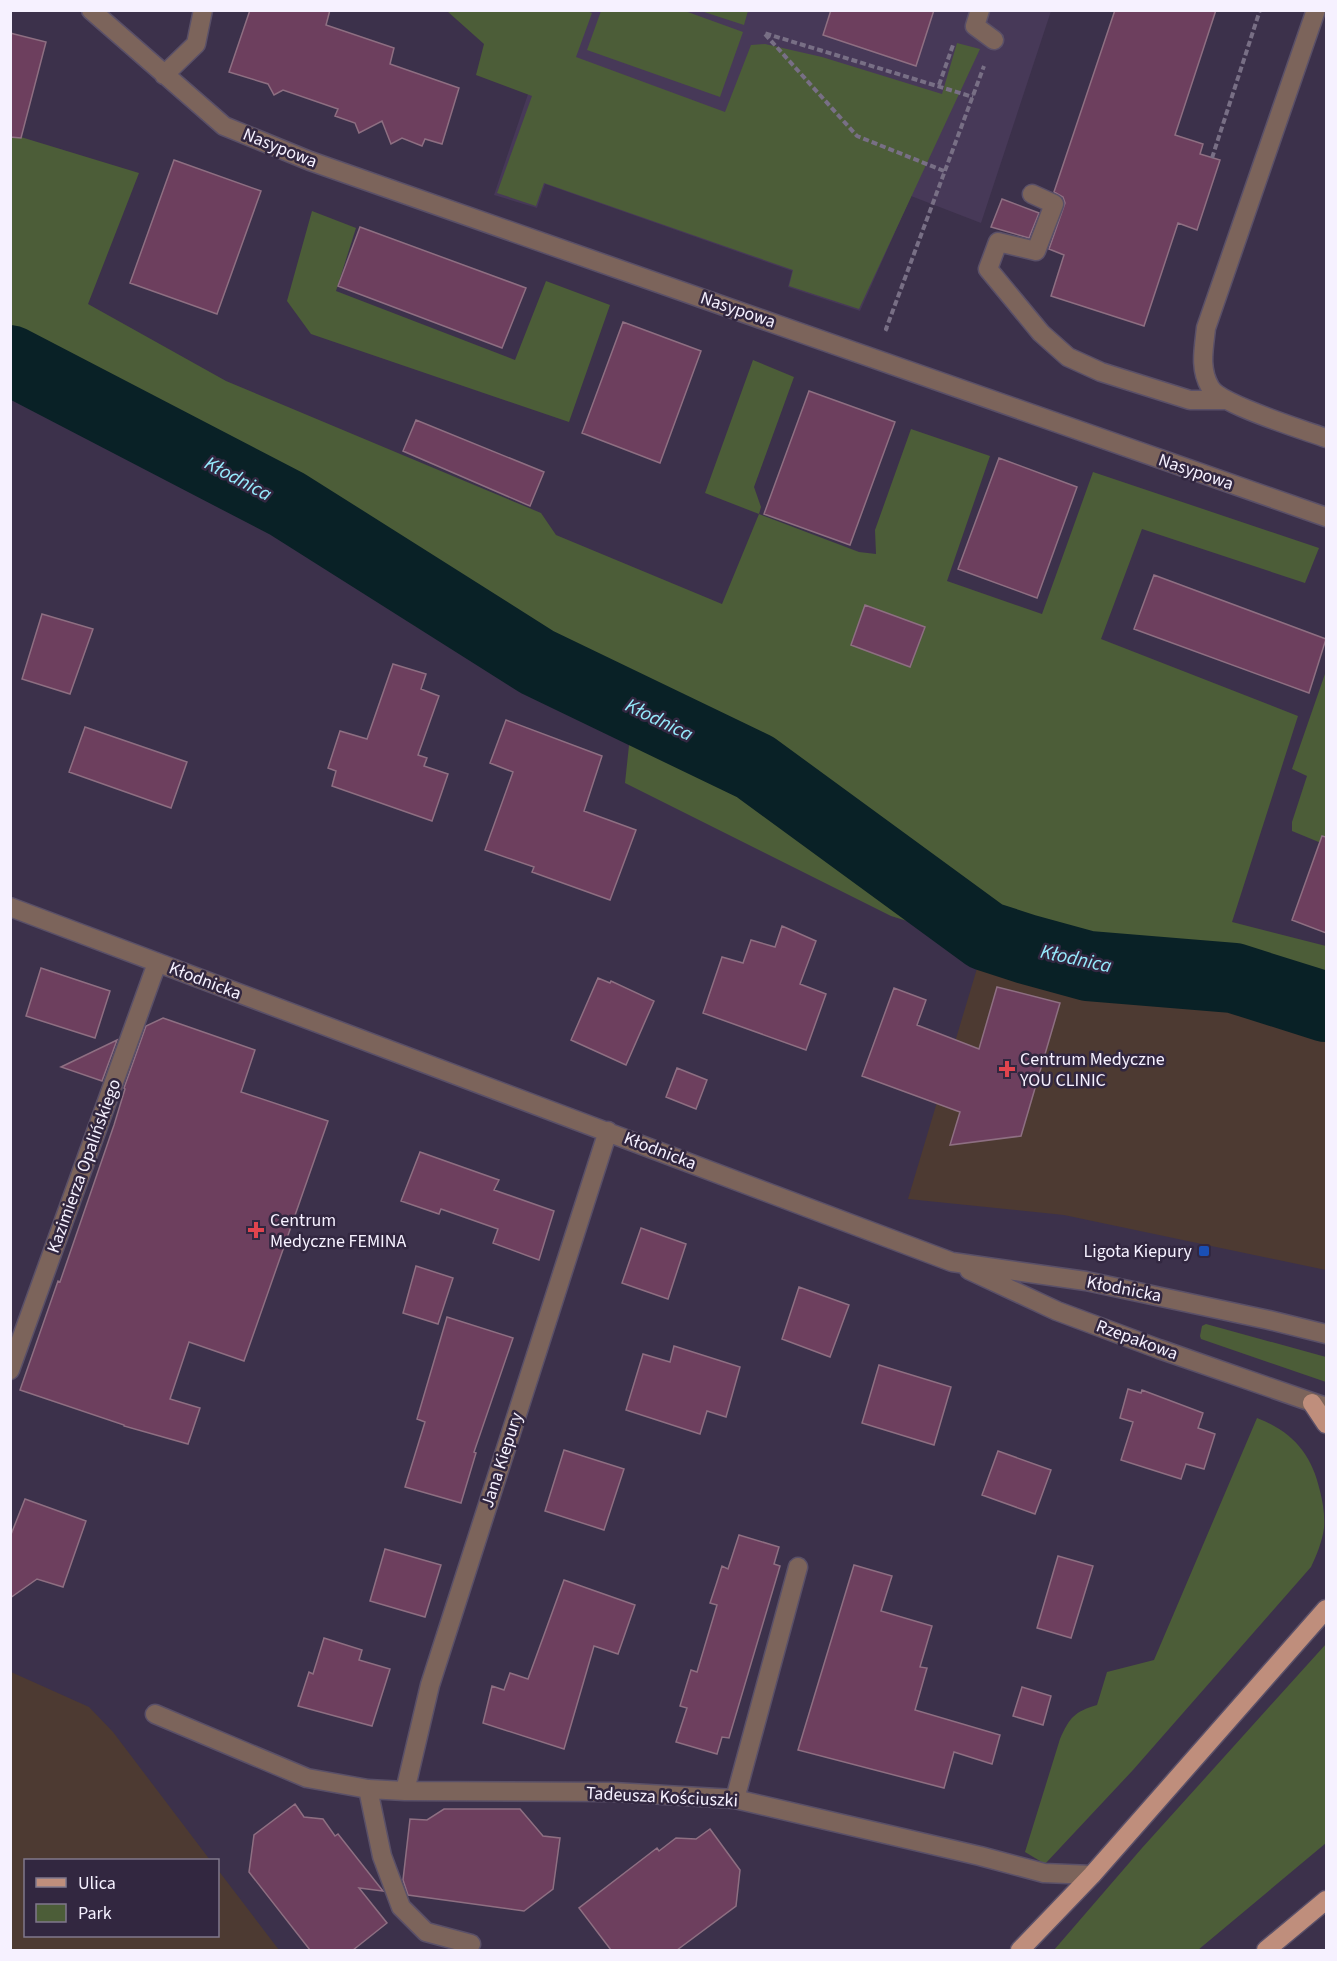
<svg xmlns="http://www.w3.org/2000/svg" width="1337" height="1961" font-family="'Source Sans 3',sans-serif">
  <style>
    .commercial { fill: #4d3a32 }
    .built { fill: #473958 }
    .green { fill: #4c5d38 }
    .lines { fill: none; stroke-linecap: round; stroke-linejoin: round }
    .river { stroke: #092126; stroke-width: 70 }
    .building { fill: #6d3f5e; stroke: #8e6f82; stroke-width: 1.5 }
    .minor-casing { stroke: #5a5068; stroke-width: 21 }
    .major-casing { stroke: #5a5068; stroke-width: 21 }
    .path { stroke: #786f85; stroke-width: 4; stroke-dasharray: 6 3; stroke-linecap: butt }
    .minor { stroke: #7c645b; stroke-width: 18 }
    .major { stroke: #bf8e7c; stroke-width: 18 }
    .health-dot { fill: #e0444e; stroke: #322740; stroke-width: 2 }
    .transit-dot { fill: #1a4fb4; stroke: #322740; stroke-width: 2 }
    .labels { text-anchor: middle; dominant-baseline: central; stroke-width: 5; stroke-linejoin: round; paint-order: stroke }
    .street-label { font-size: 18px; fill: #f6f1ff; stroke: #322740 }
    .poi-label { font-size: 18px; fill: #f6f1ff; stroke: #322740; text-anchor: start }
    .water-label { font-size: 20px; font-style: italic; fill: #96ebfd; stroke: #322740 }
  </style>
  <rect width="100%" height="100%" fill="#3c314b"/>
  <!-- commercial -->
  <path class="commercial" d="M984 945 1074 973 1208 994 1326 1035V1270L1064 1215 908 1199Z
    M11 1672 89 1707 113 1732 210 1860H26V1936H218V1870L279 1950H11Z"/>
  <!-- built -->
  <path class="built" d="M556 11H1051L981 223 911 196 860 311 788 287 792 271 545 184 537 208 494 195Z"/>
  <!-- green -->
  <path class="green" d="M447 11H587L592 13 576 57 725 112 751 45 765 44 822 57 942 94 957 43 980 49 859 309 789 286 793 270 544 183 536 206 497 193 532 96 476 75 484 44Z
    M601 11H685L743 32 720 97 587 50Z
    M701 11H748L744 25Z
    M11 134 139 173 88 304 226 381 541 513 556 535 722 604 759 514 705 493 753 360 794 377 754 487 761 507 759 514 859 552 876 554 875 530 911 429 990 456 947 581 1042 614 1093 472 1319 548 1305 583 1142 529 1101 639 1298 716 1232 922 1326 946V1035L1208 994 1074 973 891 916 625 783 630 736 415 626 235 496 93 428 33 388 11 378Z
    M312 211 356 228 336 291 515 360 546 281 610 305 569 422 311 334 287 301Z
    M1326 671V845L1292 831V822L1307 776 1292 769Z
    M1206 1324 1326 1357V1382L1201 1339 1200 1336 1202 1326Z
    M1257 1418C1292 1431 1312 1454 1320 1491 1323 1503 1325 1515 1324 1528 1322 1542 1317 1554 1311 1567L1133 1770 1045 1864 1025 1852 1060 1739C1070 1717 1074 1712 1097 1705L1107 1672 1154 1660Z
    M1326 1644V1843L1198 1950H1054L1142 1848Z"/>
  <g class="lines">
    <!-- river -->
    <path class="river" d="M10 360 287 504 537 662 755 767 986 936 1026 949 1088 966 1234 978 1326 1007"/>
  </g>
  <!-- building -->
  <path class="building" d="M250 10H330L326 25 394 48 390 64 459 88 442 144 425 139 422 146 402 138 391 144 382 121 359 133 355 123 335 116 338 109 283 90 274 95 268 84 229 72Z
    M831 10H934L916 66 823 35Z
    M1115 10H1216L1175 135 1203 144 1200 154 1220 160 1197 230 1178 223 1144 326 1051 296 1064 255 1049 249 1065 203 1063 197 1054 192Z
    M10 33 46 42 21 138 10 137Z
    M174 160 261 191 217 314 130 283Z
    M1002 199 1039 213 1029 238 991 227Z
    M360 227 526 288 502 348 338 286Z
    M623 322 701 351 660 463 582 433Z
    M809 391 895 422 850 545 764 514Z
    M416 420 544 472 530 506 403 451Z
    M999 458 1077 487 1037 598 958 569Z
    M1154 575 1326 639 1309 693 1134 629Z
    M865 605 925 627 910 667 851 645Z
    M42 614 93 629 70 694 22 679Z
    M393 664 426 674 421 689 439 696 418 755 427 758 424 766 448 774 432 821 332 786 336 771 328 768 340 731 367 739Z
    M506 720 602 756 584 811 636 830 610 900 532 872 534 867 485 850 513 772 490 763Z
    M85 727 187 762 171 808 69 772Z
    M1322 836 1326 837V933L1292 920Z
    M782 926 816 941 800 984 826 994 806 1050 703 1013 722 957 743 963 751 940 775 947Z
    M41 968 110 991 95 1038 26 1016Z
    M598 978 610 983 611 981 654 1001 626 1065 571 1040Z
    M997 987 1060 1003 1021 1136 950 1145 960 1112 862 1076 894 988 926 1000 917 1025 979 1049Z
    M163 1018 255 1050 241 1092 328 1121 244 1361 189 1342 170 1399 200 1408 188 1444 124 1426V1425L20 1390 58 1281 60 1282 114 1125 125 1089 124 1088 146 1026Z
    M117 1040 102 1081 61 1067Z
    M677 1068 707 1080 696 1109 666 1097Z
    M420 1152 499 1180 494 1190 554 1211 539 1260 493 1243 498 1229 441 1209 439 1214 401 1201Z
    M641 1228 686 1244 668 1299 622 1283Z
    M416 1266 453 1278 438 1324 403 1313Z
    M799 1287 849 1305 830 1357 782 1339Z
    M447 1317 513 1338 474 1452 476 1453 461 1503 405 1487 425 1422 417 1419Z
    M674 1346 740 1367 726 1417 707 1411 700 1434 626 1410 643 1354 670 1362Z
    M879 1365 951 1387 934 1445 862 1423Z
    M1128 1389 1141 1393 1142 1390 1203 1413 1198 1428 1215 1434 1204 1469 1186 1464 1181 1479 1121 1460 1133 1422 1120 1418Z
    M564 1450 624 1469 604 1530 545 1511Z
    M998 1451 1051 1470 1035 1514 982 1495Z
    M25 1499 86 1521 63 1587 37 1579 10 1598V1537Z
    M739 1535 779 1547 774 1564 780 1566 729 1738 722 1737 717 1754 676 1742 687 1708 680 1706 691 1670 697 1672 717 1605 710 1603 716 1585 722 1566 728 1569Z
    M385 1549 441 1565 425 1617 370 1601Z
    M1058 1556 1093 1566 1071 1638 1037 1628Z
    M854 1565 892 1576 881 1611 932 1626 920 1667 927 1668 915 1710 1000 1735 992 1764 954 1752 944 1788 798 1750Z
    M564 1580 635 1605 618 1654 594 1646 564 1749 483 1723 492 1686 504 1690 510 1673 528 1679Z
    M324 1638 362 1650 359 1660 390 1669 372 1726 298 1706 309 1672 313 1674Z
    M1022 1687 1051 1696 1043 1725 1013 1716Z
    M295 1804 304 1817 323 1819 335 1836 338 1834 383 1891 359 1888 387 1923 353 1950H310L249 1872 254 1835Z
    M444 1809H520L543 1836 560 1838 553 1889 524 1911 408 1895 403 1880 410 1819 427 1820Z
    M710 1829 740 1870 736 1906 677 1950H611L579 1908 657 1848 659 1851 676 1838 696 1839Z"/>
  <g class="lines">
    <!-- minor casing -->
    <g class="minor-casing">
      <path id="minor" d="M91 10 224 126 310 161 1326 517
        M980 10 975 26 994 40
        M1316 10 1206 328C1204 348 1199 368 1210 387 1219 404 1304 430 1326 438
        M164 75 196 44 203 10
        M1032 194 1054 204 1036 251 998 242 988 269 1041 333 1068 357 1101 372 1190 400H1225
        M10 907 952 1262 1086 1281 1269 1320 1326 1334
        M969 1270 1057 1311 1159 1349 1326 1407
        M10 1370 157 963
        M155 1714 307 1778 368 1789 405 1791 613 1792 735 1799 980 1856 1044 1873 1092 1875
        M368 1789 382 1856 401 1907 426 1932 471 1944
        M405 1791 430 1685 608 1131
        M735 1799 798 1567"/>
    </g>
    <!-- major casing -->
    <g class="major-casing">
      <path id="major" d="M1312 1403 1326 1424
        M1020 1950 1092 1875 1326 1609
        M1266 1950 1326 1900"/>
    </g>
    <!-- path -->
    <path class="path" d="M939 85 953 45
      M1212 158 1260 10
      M944 171 857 136 764 33 973 97
      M888 330 886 329 984 66"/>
    <!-- minor -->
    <use href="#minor" class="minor"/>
    <!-- major -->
    <use href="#major" class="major"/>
  </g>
  <!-- markers -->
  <g class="health-dot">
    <path d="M1004 1060h6v6h6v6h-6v6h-6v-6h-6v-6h6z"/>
    <path d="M253 1221h6v6h6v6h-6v6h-6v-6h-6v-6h6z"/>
  </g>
  <rect class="transit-dot" x="1198" y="1245" width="12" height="12" rx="3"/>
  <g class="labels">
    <!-- street labels -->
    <g class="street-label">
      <text transform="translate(280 148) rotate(22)">Nasypowa</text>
      <text transform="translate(738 310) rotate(19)">Nasypowa</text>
      <text transform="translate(1196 472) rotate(19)">Nasypowa</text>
      <text transform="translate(205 981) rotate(21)">Kłodnicka</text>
      <text transform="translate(660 1151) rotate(21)">Kłodnicka</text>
      <text transform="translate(84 1166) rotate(-70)">Kazimierza Opalińskiego</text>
      <text transform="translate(1124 1289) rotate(11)">Kłodnicka</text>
      <text transform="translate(1137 1340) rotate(20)">Rzepakowa</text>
      <text transform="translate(502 1460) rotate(-72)">Jana Kiepury</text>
      <text transform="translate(662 1797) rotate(3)">Tadeusza Kościuszki</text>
    </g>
    <!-- poi labels -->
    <g class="poi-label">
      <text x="1020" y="1059">Centrum Medyczne<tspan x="1020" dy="21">YOU CLINIC</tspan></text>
      <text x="270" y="1220">Centrum<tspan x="270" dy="21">Medyczne FEMINA</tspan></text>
      <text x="1192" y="1251" text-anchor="end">Ligota Kiepury</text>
    </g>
    <!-- water labels -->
    <g class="water-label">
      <text transform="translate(238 479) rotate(28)">Kłodnica</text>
      <text transform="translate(659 720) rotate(26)">Kłodnica</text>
      <text transform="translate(1076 959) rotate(12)">Kłodnica</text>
    </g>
  </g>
  <!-- border -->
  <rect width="1337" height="1961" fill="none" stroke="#f6f1ff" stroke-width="24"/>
  <!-- legend -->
  <rect x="24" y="1859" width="195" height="78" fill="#322740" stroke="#80788c" stroke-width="1.5"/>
  <rect x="36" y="1878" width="30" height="9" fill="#bf8e7c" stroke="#80788c" stroke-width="1.5"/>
  <text x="78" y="1889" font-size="18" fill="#f6f1ff">Ulica</text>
  <rect x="36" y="1904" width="30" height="18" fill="#4c5d38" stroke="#80788c" stroke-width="1.5"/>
  <text x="78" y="1919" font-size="18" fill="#f6f1ff">Park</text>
</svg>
